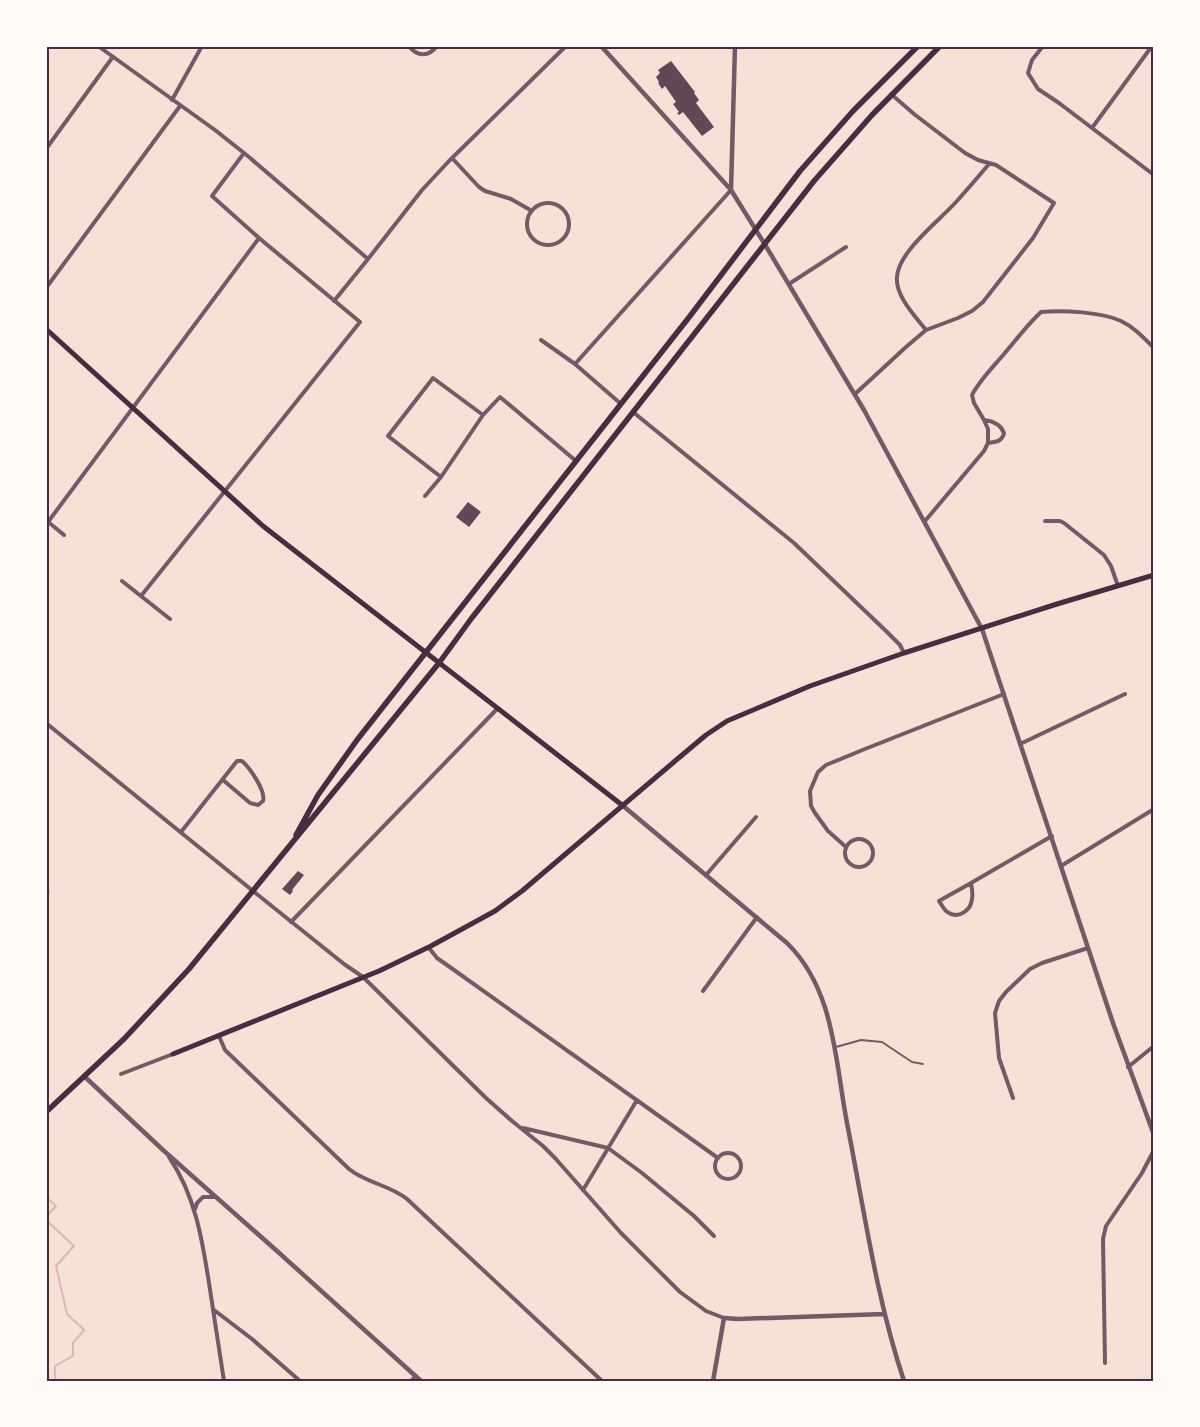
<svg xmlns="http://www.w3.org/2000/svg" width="1200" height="1427" font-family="'Work Sans',sans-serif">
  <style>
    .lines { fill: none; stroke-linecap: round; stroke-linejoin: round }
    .stream { stroke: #dcb8b0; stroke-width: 2 }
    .building { fill: #644757 }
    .service { stroke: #755966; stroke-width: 2 }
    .minor { stroke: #755966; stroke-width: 4 }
    .tertiary { stroke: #755966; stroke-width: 4.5 }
    .secondary { stroke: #4a2c40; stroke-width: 5 }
    .primary { stroke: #4a2c40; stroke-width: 5.5 }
    .neatline { fill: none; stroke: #4a2c40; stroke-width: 2 }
  </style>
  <rect width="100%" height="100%" fill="#f7e1d7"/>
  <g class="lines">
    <!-- stream -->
    <path class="stream" d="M46 887 49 891 46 905
      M46 1197 56 1206 46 1217
      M46 1220 74 1246 56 1266 67 1314 84 1330 73 1343V1356L55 1366V1381"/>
  </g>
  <!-- building -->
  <path class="building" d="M671 61 695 92 694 93 699 100 696 103 714 127 702 136 683 112 679 115 677 113 679 112 673 104 676 102 665 86 662 89 658 83 659 82 656 77 660 73 658 70Z
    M468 502 481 512 469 527 456 517Z
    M298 871 304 875 292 890 293 891 290 895 282 889Z"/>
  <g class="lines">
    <!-- service -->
    <path class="service" d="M836 1047 861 1040 882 1042 912 1062 923 1064"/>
    <!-- minor -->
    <path class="minor" d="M98 46 215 130 249 157 368 259
      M409 46C417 57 429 57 437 46
      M1043 46 1032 60 1028 73 1038 89 1059 103 1154 175
      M172 100 202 46
      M1092 128 1152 46
      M46 149 112 58
      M452 158 479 187 485 191 511 199 532 211
      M527 224a21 21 0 1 1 42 0a21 21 0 1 1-42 0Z
      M789 284 846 247
      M46 288 180 106
      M334 301 368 259 422 190 449 161 566 46
      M926 330C916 317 895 296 897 277 898 252 939 221 956 202 967 190 978 177 989 164
      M541 340 575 364 621 404
      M575 364 731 190
      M855 394 906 347 926 330 958 318 972 311 983 302 1033 238 1054 203 996 165 978 160 965 153 914 114 891 94
      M633 412 794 543 886 631 900 645 904 653
      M483 415 433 378 388 436 441 477 483 415 500 397 576 461
      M984 420 974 403 972 395C980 380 993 367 1004 354 1016 340 1027 325 1041 312 1063 310 1102 312 1121 321 1134 327 1144 338 1154 348
      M425 496 441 477
      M47 521 64 535
      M925 521 984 451 988 443C995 442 1002 442 1004 433 1001 425 993 421 984 420L988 429V443
      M1045 521H1060L1064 523 1104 555 1111 566 1118 586
      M48 522 259 238
      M122 581 170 619
      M141 596 360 322 259 238 212 196 244 153
      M46 723 253 891 344 964 363 977 486 1098 512 1121 543 1146 555 1158 621 1233 680 1292 706 1311 724 1318
      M1020 744 1125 694
      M181 832 237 761H242C250 768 266 791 263 801L258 805 250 803 243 797 223 780
      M845 853a14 14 0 1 1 28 0a14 14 0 1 1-28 0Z
      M846 847 828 831 815 813 811 806 810 791 818 772 826 765 865 749 1004 694
      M1061 866 1154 809
      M706 875 756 817
      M971 883 939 901C942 905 944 911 949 913 959 919 971 910 972 899 973 894 972 888 971 883L1052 836
      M291 922 497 709
      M429 948 437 958 447 965 718 1158
      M703 991 757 917
      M219 1036 225 1050 349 1169C366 1183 390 1185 407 1199L602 1381
      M1128 1067 1154 1046
      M121 1074 173 1054
      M1013 1098 999 1058 995 1013 999 1001 1006 992 1030 969 1042 963 1088 948
      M523 1128 608 1148 642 1173 694 1216 714 1236
      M715 1166a13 13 0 1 1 26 0a13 13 0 1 1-26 0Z
      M169 1157C195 1195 202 1238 209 1283 214 1315 219 1348 224 1381
      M583 1190 637 1100
      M195 1209 197 1203 203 1197H216
      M214 1310 252 1339 300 1381
      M1105 1363 1103 1239 1106 1226 1142 1173 1154 1150
      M411 1381 416 1376"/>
    <!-- tertiary -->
    <path class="tertiary" d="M601 46 731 190 764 243 864 410 982 629 1113 1023 1154 1135
      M731 190 735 46
      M622 805 787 943C835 990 835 1061 847 1123 864 1209 876 1297 904 1381
      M85 1077 163 1150 277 1251 421 1381
      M713 1381 724 1318 738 1319 884 1314"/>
    <!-- secondary -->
    <path class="secondary" d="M46 329 263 526 622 805
      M173 1054 379 971 431 946 495 911 522 891 675 761 706 735 727 721 810 686 904 653 1057 604 1154 575"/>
    <!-- primary -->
    <path class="primary" d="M296 835 318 795 357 740 690 316 800 171 853 111 918 46
      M46 1112 124 1039 189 969 439 663 471 619 814 181 872 115 940 46"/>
  </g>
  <!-- border -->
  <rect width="1200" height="1427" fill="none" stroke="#fffaf5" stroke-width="95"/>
  <rect x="48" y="48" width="1104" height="1332" class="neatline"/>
</svg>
